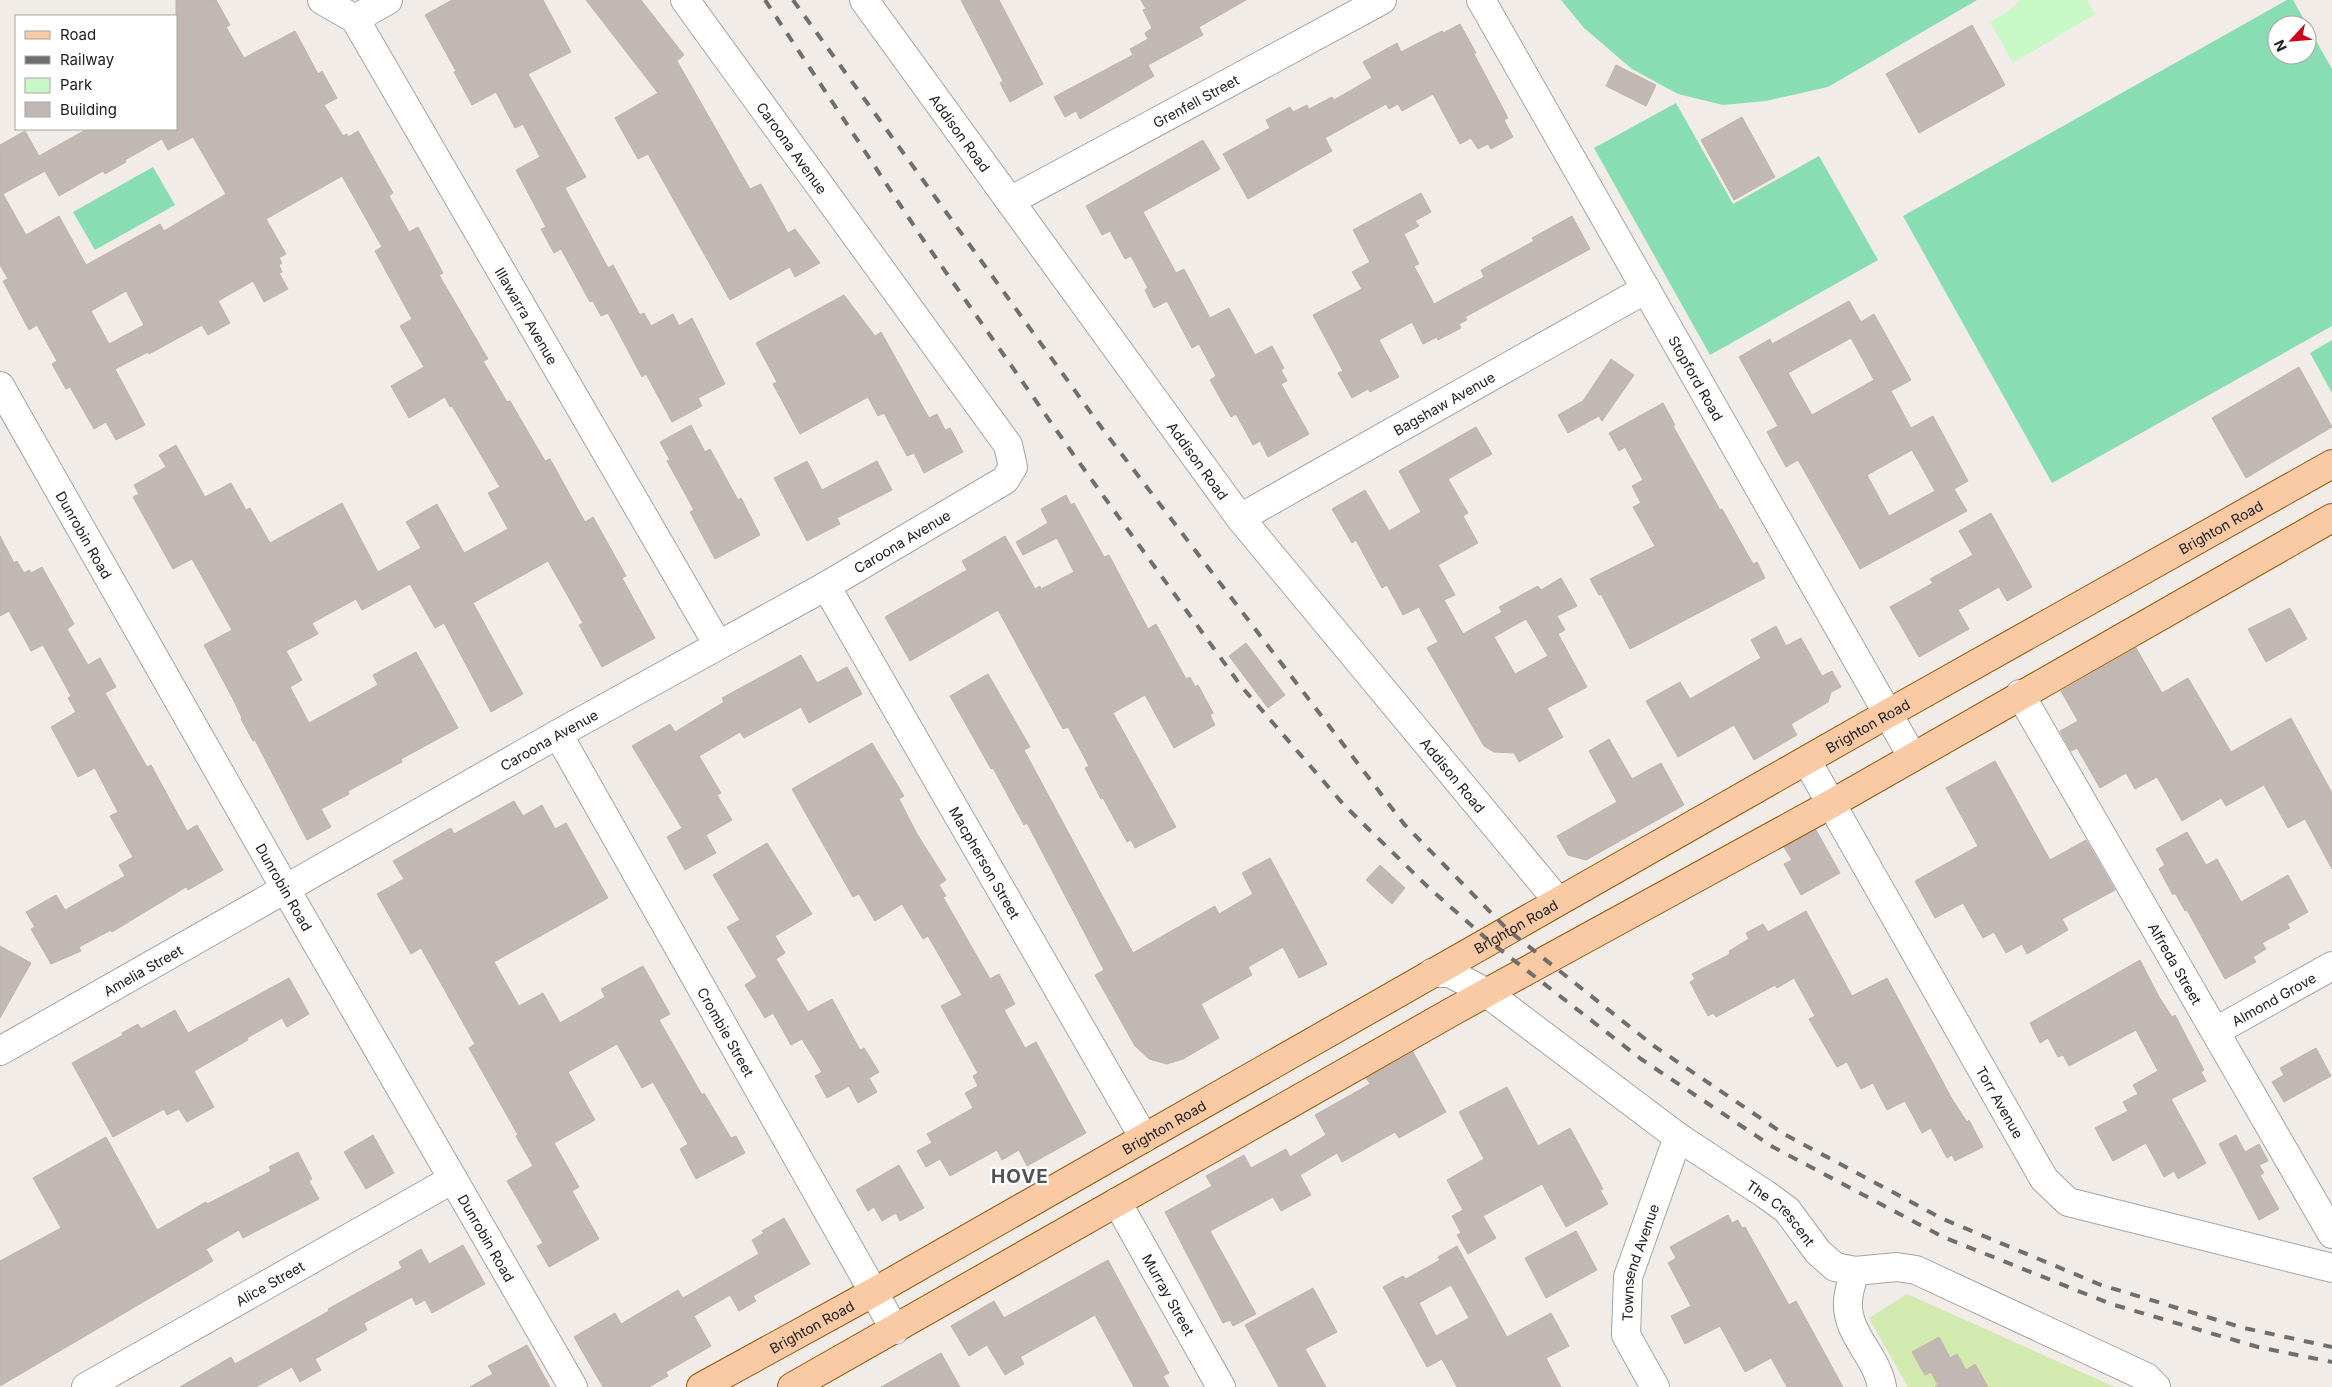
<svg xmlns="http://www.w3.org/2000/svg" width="2332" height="1387" font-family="Inter,sans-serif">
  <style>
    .grass { fill: #d2e9af }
    .park { fill: #c9f8c7 }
    .pitch { fill: #88ddb2; fill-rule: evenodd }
    .building { fill: #c1b8b4; stroke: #c2b2aa; fill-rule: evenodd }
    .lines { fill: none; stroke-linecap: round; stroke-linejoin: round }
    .minor-casing { stroke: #a4a4a4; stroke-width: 30 }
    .major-casing { stroke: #985605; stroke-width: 30 }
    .minor { stroke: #fff; stroke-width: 28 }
    .major { stroke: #f9caa4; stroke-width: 28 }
    .rail { stroke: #6e6e6e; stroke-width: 4; stroke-dasharray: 10 10; stroke-linecap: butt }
    .labels { text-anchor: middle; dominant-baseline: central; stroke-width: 4.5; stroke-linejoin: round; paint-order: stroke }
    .street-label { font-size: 14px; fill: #202020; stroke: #fff }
    .district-label { font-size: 19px; font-weight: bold; letter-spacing: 1px; fill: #535353; stroke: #fff }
  </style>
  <rect width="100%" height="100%" fill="#f1ece7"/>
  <!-- grass -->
  <path class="grass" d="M1907 1294 2115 1387H1908L1869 1318Z"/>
  <!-- park -->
  <path class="park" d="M2021 0H2087L2095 14 2013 63 1990 22 2007 12Z"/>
  <!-- pitch -->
  <path class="pitch" d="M1561 0H1977L1828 87 1766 101 1723 105 1678 94 1632 69 1584 28Z
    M2287 0H2293L2332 69V326L2052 483 1903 216ZM2277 25H2307V55H2277Z
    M1676 103 1733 204 1819 156 1878 260 1710 355 1594 148Z
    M153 167 175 205 95 250 73 212Z
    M2332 340V393L2310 353Z"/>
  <!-- building -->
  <path class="building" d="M176 0H216L230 25 226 27 244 58 295 31 318 74 322 71 337 98 324 105 343 136 347 134 348 137 358 131 393 193 389 196 409 232 418 227 443 273 439 275 488 359 483 361 507 402 510 401 545 461 550 459 585 522 593 517 626 576 622 578 655 638 602 667 579 625 583 623 548 561 473 603 523 694 491 712 444 623 435 628 410 584 362 610 356 599 312 623 318 634 286 651 302 680 290 687 309 723 378 685 373 675 416 652 458 728 401 759 402 762 348 791 349 794 321 809 331 827 307 840 255 740 253 741 241 719 242 718 233 699 204 645 232 630 192 559 173 569 133 497 139 494 134 485 166 467 159 455 176 445 205 497 231 483 246 510 250 508 270 543 342 503 378 572 421 548 406 522 437 504 464 553 508 529 488 493 500 487 452 406 450 407 445 397 409 418 391 386 424 367 400 326 412 319 375 251 382 247 342 176 266 219 286 254 279 258 282 263 279 265 282 272 279 273 288 289 264 302 253 281 218 301 230 323 208 335 202 325 149 354 148 352 115 369 145 425 116 440 106 422 94 429 70 387 66 389 52 364 57 361 37 325 29 330 3 281 8 279 0 265V145L25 131 39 156 87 129H176ZM193 137 226 194 164 231 160 224 86 265 59 216 26 235 3 194 45 171 59 196 103 171 105 174 126 162 125 160 162 139 168 150ZM126 291 144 325 109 344 91 311Z
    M452 0H543L571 52 528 74 586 177 565 188 608 268 613 265 640 315 644 313 651 326 673 314 679 326 692 318 725 384 698 398 702 406 672 422 646 374 642 377 608 313 601 316 593 301 590 302 561 249 554 253 541 229 546 227 516 170 540 157 523 124 515 128 496 92 472 105 454 72 456 71 425 15Z
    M586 0H641L684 55 677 61 750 189 761 184 788 233 795 229 820 263 795 277 790 267 730 300 648 154 638 159 615 118 658 93Z
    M961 0H999L1043 84 1010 102 1000 83 1003 81Z
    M1141 0H1246L1199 27 1203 35 1148 65 1154 76 1080 119 1076 111 1065 117 1054 97 1133 55 1130 49 1148 39 1145 33 1152 28 1143 10 1146 9Z
    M1460 24 1476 53 1474 54 1508 118 1504 120 1513 137 1491 149 1488 144 1478 149 1471 138 1460 144 1433 94 1402 111 1398 104 1389 109 1386 104 1325 138 1332 151 1248 199 1223 154 1270 128 1266 120 1290 107 1293 112 1307 105 1309 109 1332 97 1334 100 1372 78 1363 62 1397 43 1401 52 1442 31 1443 33Z
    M1972 25 2005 85 1919 133 1886 74Z
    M1616 65 1656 85 1646 106 1606 86Z
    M1742 117 1775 177 1734 200 1701 140Z
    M1203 140 1220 169 1143 212 1176 273 1184 269 1210 318 1229 308 1255 355 1272 346 1284 368 1281 370 1287 381 1281 384 1309 434 1268 457 1260 441 1253 445 1236 414 1231 417 1210 380 1216 376 1199 344 1192 348 1167 301 1154 308 1145 290 1148 288 1131 256 1125 259 1110 231 1102 235 1086 206Z
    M1421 193 1431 212 1415 221 1419 226 1404 234 1419 264 1414 266 1434 304 1484 277 1481 270 1534 241 1532 238 1572 216 1590 249 1465 317 1467 320 1459 324 1461 328 1438 340 1437 337 1423 344 1412 322 1379 340 1399 377 1370 392 1368 389 1352 398 1338 373 1343 371 1313 315 1362 289 1352 272 1370 262 1353 230Z
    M844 295 875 336 881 332 929 418 937 414 945 430 950 428 963 452 924 473 914 453 907 456 884 413 878 416 868 397 800 434 773 384 777 382 756 343Z
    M1849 301 1861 322 1874 314 1911 380 1891 391 1911 428 1933 416 1968 481 1954 489 1967 511 1860 569 1798 460 1786 467 1767 432 1778 426 1739 357 1770 339 1772 344ZM1851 338 1874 380 1812 415 1788 373ZM1912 450 1935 491 1889 516 1867 475Z
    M1611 359 1634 375 1602 421 1599 416 1568 433 1558 415 1583 401Z
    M2299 367 2332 427 2246 478 2212 418Z
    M1663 403 1675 425 1673 426 1720 510 1722 509 1753 564 1757 562 1765 578 1630 649 1601 594 1599 595 1590 579 1655 546 1633 507 1641 503 1632 486 1643 480 1625 447 1619 451 1609 433Z
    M691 425 705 452 710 449 738 500 741 498 760 535 715 559 690 512 694 510 667 461 670 460 660 442Z
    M1476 427 1492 454 1448 479 1468 513 1463 516 1478 543 1438 565 1455 595 1444 600 1463 634 1502 612 1499 607 1538 586 1541 590 1561 578 1577 606 1557 616 1565 630 1558 634 1587 687 1547 708 1563 737 1519 762 1514 753 1494 752 1484 746 1427 648 1438 642 1419 607 1403 615 1387 585 1382 588 1356 540 1352 543 1332 509 1365 490 1389 531 1421 512 1399 471ZM1526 619 1548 656 1515 674 1494 637Z
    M807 461 822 490 877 461 892 490 837 518 840 524 807 541 774 478Z
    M1066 495 1071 505 1074 503 1104 557 1109 555 1148 629 1156 624 1186 679 1190 677 1195 687 1198 685 1213 713 1210 715 1215 725 1174 748 1145 695 1113 713 1176 827 1135 848 1131 840 1127 842 1103 798 1101 799 1085 768 1089 766 1068 727 1063 729 998 610 910 661 885 617 967 570 962 561 1005 536 1035 589 1040 586 1041 589 1074 572 1057 538 1023 555 1016 542 1048 523 1041 509Z
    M1991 513 2032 587 2007 601 1999 587 1958 610 1969 629 1919 657 1890 607 1933 583 1930 579 1973 555 1959 531Z
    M0 536 14 563 17 561 24 573 29 570 31 573 42 567 74 624 67 629 88 665 100 658 116 687 105 693 147 767 151 765 187 831 197 825 223 870 188 890 186 887 112 932 111 930 79 947 81 951 51 964 31 929 35 927 26 912 56 895 65 910 125 876 119 865 133 857 110 816 118 812 95 768 78 777 51 727 76 712 68 698 71 696 43 645 31 651 9 611 0 616Z
    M2290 608 2307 639 2266 662 2248 629Z
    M1776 626 1786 646 1801 638 1822 676 1832 671 1841 687 1831 692 1828 702 1791 724 1797 735 1754 760 1734 725 1678 757 1646 701 1680 682 1690 699 1761 658 1751 640Z
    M1246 643 1285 695 1268 708 1229 656Z
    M2136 648 2162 693 2188 678 2231 752 2291 718 2332 793V869L2305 819 2288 828 2264 785 2226 806 2221 798 2182 821 2157 777 2135 789 2126 773 2100 788 2077 748 2071 751 2060 731 2078 721 2061 691Z
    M801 655 817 683 847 667 862 694 809 723 801 707 744 738 740 732 699 756 721 793 717 795 732 820 706 835 716 853 685 870 667 837 682 828 632 746 670 724 675 732 724 702 722 698Z
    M988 674 1030 747 1024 750 1133 953 1215 906 1219 914 1253 894 1242 873 1270 858 1327 964 1299 978 1283 947 1248 967 1252 975 1201 1004 1219 1038 1183 1059 1167 1064 1149 1059 1135 1046 1095 975 1104 970 1027 823 1024 825 993 768 991 769 950 696Z
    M1609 739 1632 779 1661 763 1684 805 1586 860 1568 855 1557 836 1617 802 1589 751Z
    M872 743 904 796 899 799 917 834 946 880 939 885 946 896 943 897 990 979 999 974 1015 1004 1004 1010 1025 1048 1036 1042 1086 1133 1027 1166 1019 1150 1002 1160 997 1150 950 1176 940 1159 926 1167 917 1151 932 1143 927 1134 973 1108 965 1093 978 1086 973 1076 978 1073 941 1006 962 995 928 936 923 939 902 904 875 921 859 894 853 897 792 789Z
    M1995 761 2050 860 2086 840 2115 890 2062 919 2068 930 2027 954 2022 944 2006 953 1994 932 1983 938 1963 903 1935 918 1915 881 1978 846 1946 788Z
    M514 801 523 816 542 805 555 829 566 823 608 898 494 962 519 1006 543 993 560 1023 605 997 601 989 643 966 670 1014 659 1020 702 1095 704 1093 731 1138 736 1136 745 1153 696 1179 680 1149 688 1144 653 1082 642 1088 617 1044 568 1072 595 1120 554 1143 579 1187 572 1191 599 1239 549 1267 537 1246 543 1243 507 1181 533 1166 516 1136 518 1135 469 1048 475 1044 421 948 411 954 377 894 404 879 393 861 451 828 454 834Z
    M1816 830 1840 873 1801 895 1784 864 1792 860 1784 847Z
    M2187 832 2206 865 2217 859 2241 902 2288 875 2308 912 2287 924 2290 928 2262 943 2266 949 2253 957 2256 962 2225 979 2187 910 2185 911 2175 893 2173 895 2159 869 2165 865 2156 849Z
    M767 843 812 914 775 936 785 953 776 959 808 1012 832 999 860 1050 864 1048 879 1072 869 1078 877 1092 858 1103 849 1086 827 1098 815 1076 822 1072 802 1039 791 1045 773 1013 765 1018 745 985 757 977 727 927 740 920 713 875Z
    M1380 865 1405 888 1392 904 1366 880Z
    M1806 911 1852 996 1887 978 1952 1099 1967 1122 1969 1120 1983 1147 1955 1161 1952 1155 1947 1158 1931 1128 1922 1133 1905 1101 1887 1110 1873 1083 1861 1089 1847 1062 1837 1067 1809 1019 1815 1016 1794 978 1777 988 1775 985 1716 1017 1713 1013 1708 1016 1690 982 1695 979 1692 974 1730 954 1729 951 1749 939 1746 933 1763 924 1768 932Z
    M0 946 31 963 0 1018Z
    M2140 960 2159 997 2172 1017 2175 1015 2204 1070 2201 1072 2206 1081 2171 1099 2206 1163 2178 1179 2174 1171 2164 1177 2146 1143 2113 1161 2095 1128 2128 1111 2123 1102 2138 1094 2133 1085 2158 1071 2136 1030 2069 1066 2063 1055 2058 1057 2048 1038 2040 1043 2030 1023Z
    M289 978 309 1014 287 1027 282 1018 247 1038 248 1040 194 1071 214 1107 187 1122 179 1109 167 1115 164 1109 113 1137 72 1063 123 1035 122 1033 138 1024 141 1029 175 1010 188 1033Z
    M2316 1048 2331 1076 2284 1102 2272 1082 2284 1075 2280 1068Z
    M1413 1052 1446 1112 1399 1138 1395 1132 1342 1162 1337 1153 1300 1175 1311 1195 1281 1211 1273 1197 1210 1231 1256 1314 1233 1326 1230 1320 1223 1323 1165 1212 1212 1186 1206 1176 1244 1155 1251 1168 1286 1149 1290 1157 1326 1135 1315 1115 1370 1084 1366 1078Z
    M1507 1087 1538 1146 1570 1128 1603 1189 1600 1190 1608 1204 1566 1227 1542 1184 1483 1216 1496 1238 1468 1254 1457 1235 1461 1233 1452 1216 1463 1210 1447 1180 1484 1159 1459 1112Z
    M373 1135 394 1173 366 1189 344 1152Z
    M2236 1135 2245 1152 2259 1144 2268 1161 2259 1165 2264 1173 2260 1175 2279 1209 2259 1220 2219 1144Z
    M106 1137 157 1230 206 1202 207 1204 271 1171 269 1167 298 1152 312 1179 309 1181 319 1199 243 1238 239 1230 206 1249 213 1261 0 1386V1261L61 1228 33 1178Z
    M899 1165 924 1208 900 1221 896 1213 882 1221 874 1207 868 1211 856 1190Z
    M1728 1215 1732 1223 1738 1220 1742 1228 1745 1227 1789 1305 1796 1301 1843 1387H1787L1771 1358 1745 1372 1720 1326 1685 1344 1671 1316 1691 1306 1668 1263 1676 1258 1670 1247Z
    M784 1218 810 1264 753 1296 756 1301 739 1311 730 1295 694 1316 711 1346 666 1372 668 1376 649 1387H603L574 1337 615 1313 621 1324 678 1290 683 1298 759 1254 752 1240 764 1233 762 1231Z
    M1576 1231 1597 1270 1546 1298 1525 1258Z
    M463 1245 485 1284 432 1313 425 1300 416 1305 412 1297 364 1323 367 1330 315 1359 321 1370 300 1382 292 1367 256 1387H180L231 1357 235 1364 329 1311 328 1309 402 1268 399 1262 421 1249 429 1264Z
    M1457 1246 1507 1337 1551 1313 1569 1346 1546 1358 1561 1387H1457L1442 1359 1427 1367 1383 1287 1403 1276 1406 1279 1440 1260 1438 1257ZM1451 1285 1469 1318 1436 1336 1419 1303Z
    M1108 1260 1169 1373 1163 1376 1169 1387H1134L1095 1315 1020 1357 1024 1364 1005 1375 987 1345 969 1356 951 1326 994 1301 1004 1318Z
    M1313 1288 1337 1332 1305 1349 1326 1387H1279L1245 1325Z
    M1939 1337 1950 1358 1957 1354 1966 1370 1975 1364 1988 1387H1935L1938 1385 1931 1372 1925 1375 1912 1352Z
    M527 1345 550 1387H470L493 1374 488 1366Z
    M941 1353 960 1387H881Z"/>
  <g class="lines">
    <!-- minor casing -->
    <g class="minor-casing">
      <g id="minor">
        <path id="s1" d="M322 0 355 19 718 645"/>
        <path id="s2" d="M864 0 1240 518 1558 901"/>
        <path id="s3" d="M1481 0 1912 756"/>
        <path d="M355 19 388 0"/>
        <path id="s4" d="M1010 201 1382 0"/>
        <path id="s5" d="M0 386 285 888 573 1387"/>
        <path id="s6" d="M1240 518 1646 289"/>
        <path id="s7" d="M826 586 1144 1138"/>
        <path id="s8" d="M2020 694 2332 1234"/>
        <path id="s9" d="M558 734 895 1330"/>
        <path id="s10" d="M1807 761 2044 1179 2068 1202 2332 1268"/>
        <path id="s11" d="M1432 973H1450L1487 993 1678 1137 1765 1194 1787 1210 1818 1252 1835 1267 1855 1271 1897 1267 1916 1270 2146 1377 2156 1387"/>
        <path id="s12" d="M2216 1031 2332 966"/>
        <path id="s13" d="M0 1051 558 734 826 586 1005 480 1013 467 1008 445 685 0"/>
        <path id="s14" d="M1117 1202 1221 1387"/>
        <path d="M1855 1271C1852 1281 1848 1292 1848 1302 1846 1334 1877 1356 1882 1387"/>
        <path id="s15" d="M86 1387 453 1179"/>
        <path id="s16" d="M1655 1387 1626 1335 1628 1277 1678 1137"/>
      </g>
    </g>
    <!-- major casing -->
    <g class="major-casing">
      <g id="major">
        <path id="s17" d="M701 1387 874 1292 1889 713 2332 464"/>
        <path d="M792 1387 1455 1010 1831 804 2332 518"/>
      </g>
    </g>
    <!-- minor -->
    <use href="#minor" class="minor"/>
    <!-- major -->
    <use href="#major" class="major"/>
    <!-- rail -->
    <path class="rail" d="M765 0 922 238 1073 454 1241 686 1344 805 1428 887 1489 941 1641 1059 1773 1147 1943 1237 2111 1304 2258 1347 2332 1362
      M793 0 1104 431 1404 824 1508 930 1654 1046 1784 1134 1943 1219 2101 1285 2244 1328 2332 1347"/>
  </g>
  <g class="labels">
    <!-- street labels -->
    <g class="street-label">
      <text stroke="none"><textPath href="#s4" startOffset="211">Grenfell Street</textPath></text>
      <text stroke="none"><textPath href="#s2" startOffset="164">Addison Road</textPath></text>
      <text transform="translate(792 148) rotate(54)">Caroona Avenue</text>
      <text stroke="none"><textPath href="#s1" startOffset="381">Illawarra Avenue</textPath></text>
      <text stroke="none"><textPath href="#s3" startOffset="435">Stopford Road</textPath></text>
      <text stroke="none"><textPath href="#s6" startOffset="234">Bagshaw Avenue</textPath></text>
      <text stroke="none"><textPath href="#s2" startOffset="569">Addison Road</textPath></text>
      <text stroke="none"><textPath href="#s17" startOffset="1746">Brighton Road</textPath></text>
      <text stroke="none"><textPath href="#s5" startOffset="171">Dunrobin Road</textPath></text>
      <text stroke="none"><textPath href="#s13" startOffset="1036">Caroona Avenue</textPath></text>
      <text stroke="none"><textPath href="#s17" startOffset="1341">Brighton Road</textPath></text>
      <text stroke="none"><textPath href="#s13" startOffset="631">Caroona Avenue</textPath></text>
      <text stroke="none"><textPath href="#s2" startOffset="974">Addison Road</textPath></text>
      <text stroke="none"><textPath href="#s7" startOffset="319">Macpherson Street</textPath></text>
      <text stroke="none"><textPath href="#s5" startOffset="576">Dunrobin Road</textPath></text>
      <text stroke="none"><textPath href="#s17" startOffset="936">Brighton Road</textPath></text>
      <text stroke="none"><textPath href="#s8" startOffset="311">Alfreda Street</textPath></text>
      <text stroke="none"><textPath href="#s13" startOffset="164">Amelia Street</textPath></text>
      <text stroke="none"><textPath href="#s12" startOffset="66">Almond Grove</textPath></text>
      <text stroke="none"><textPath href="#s9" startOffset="342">Crombie Street</textPath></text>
      <text stroke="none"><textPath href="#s10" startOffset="392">Torr Avenue</textPath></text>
      <text stroke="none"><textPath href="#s17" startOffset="531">Brighton Road</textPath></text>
      <text stroke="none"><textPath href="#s11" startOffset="428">The Crescent</textPath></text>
      <text stroke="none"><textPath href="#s5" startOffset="981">Dunrobin Road</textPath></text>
      <text stroke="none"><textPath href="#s16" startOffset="134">Townsend Avenue</textPath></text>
      <text stroke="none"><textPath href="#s15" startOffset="211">Alice Street</textPath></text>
      <text stroke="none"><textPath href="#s14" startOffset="106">Murray Street</textPath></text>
      <text stroke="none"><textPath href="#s17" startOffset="126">Brighton Road</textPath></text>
    </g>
    <!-- district labels -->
    <g class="district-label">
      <text x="1020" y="1176">HOVE</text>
    </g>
  </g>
  <!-- legend -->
  <rect x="15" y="15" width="162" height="115" fill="#ffffff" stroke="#a6a6a6"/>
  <rect x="25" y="31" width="25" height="8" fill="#f9caa4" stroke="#a6a6a6"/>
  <text x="60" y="40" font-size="15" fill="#202020">Road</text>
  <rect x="25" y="56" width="25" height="8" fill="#6e6e6e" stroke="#a6a6a6"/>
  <text x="60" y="65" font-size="15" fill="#202020">Railway</text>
  <rect x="25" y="78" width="25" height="15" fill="#c9f8c7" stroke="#a6a6a6"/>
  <text x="60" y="90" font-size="15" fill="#202020">Park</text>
  <rect x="25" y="102" width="25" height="15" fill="#c1b8b4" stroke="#a6a6a6"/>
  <text x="60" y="115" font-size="15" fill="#202020">Building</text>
  <!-- north arrow -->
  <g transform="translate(2292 40) rotate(244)"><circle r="24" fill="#ffffff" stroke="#a6a6a6"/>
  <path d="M0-4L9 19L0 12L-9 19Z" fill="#cb061d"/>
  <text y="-8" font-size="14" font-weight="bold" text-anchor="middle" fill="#202020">N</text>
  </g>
</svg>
